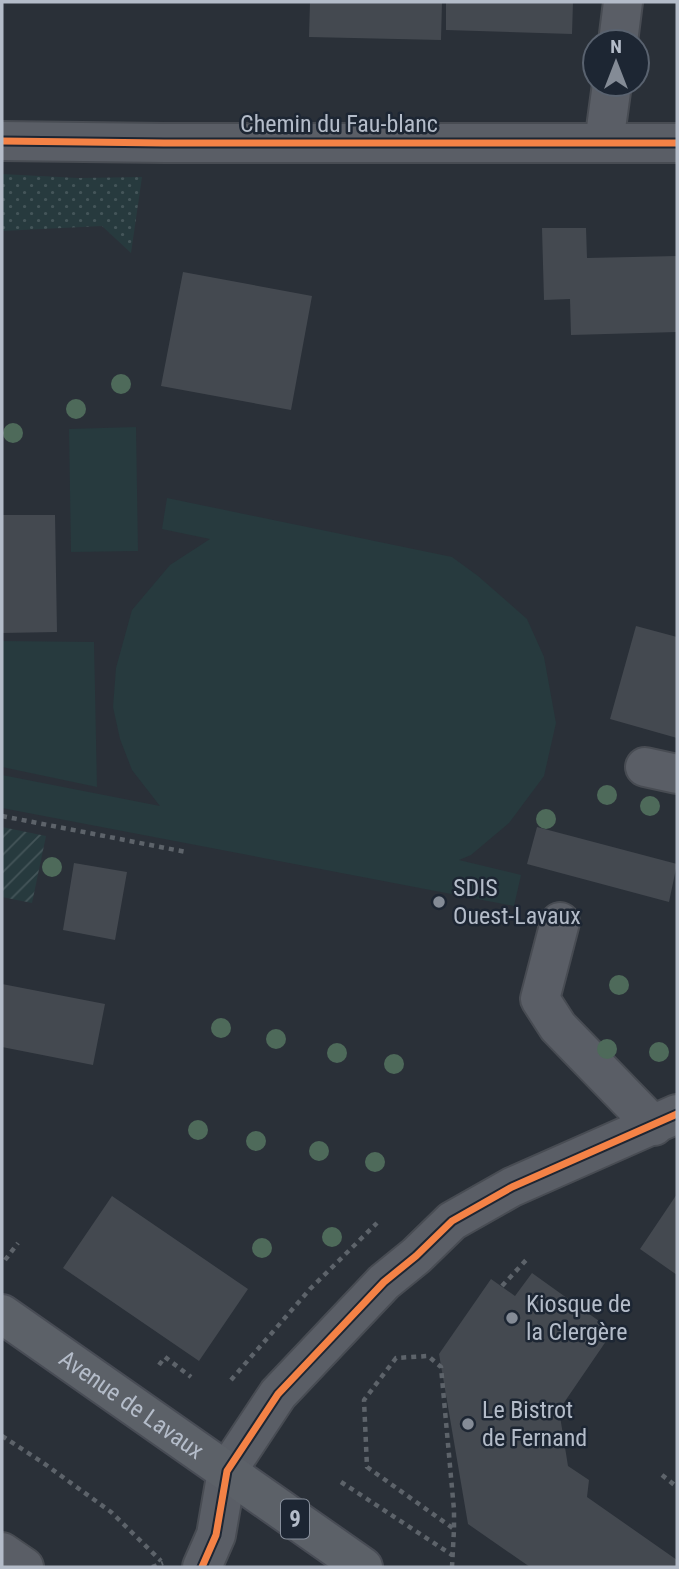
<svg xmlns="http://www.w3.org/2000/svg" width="679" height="1569" font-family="'Roboto Condensed',sans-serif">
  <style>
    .grass { fill: url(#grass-dots) }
    .garden { fill: url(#garden-furrows) }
    .pitch { fill: #273a3e }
    .building { fill: #444950 }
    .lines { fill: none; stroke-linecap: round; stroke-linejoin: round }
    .minor-casing { stroke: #484c53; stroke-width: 42 }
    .major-casing { stroke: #484c55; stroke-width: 42 }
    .path { stroke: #5d636a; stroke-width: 4.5; stroke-dasharray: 5 5; stroke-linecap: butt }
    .minor { stroke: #5a5e66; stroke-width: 38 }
    .major { stroke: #5c6168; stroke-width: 38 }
    .cycleway-casing { stroke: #1d2633; stroke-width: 11 }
    .cycleway { stroke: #f48246; stroke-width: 7 }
    .tree { fill: #4e6a5a }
    .poi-dot { fill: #848b96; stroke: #1d2633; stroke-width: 2.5 }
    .labels { text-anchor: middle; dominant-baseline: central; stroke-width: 5; stroke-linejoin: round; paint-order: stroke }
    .shield { fill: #1d2633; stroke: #878f9c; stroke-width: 2 }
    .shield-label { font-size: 23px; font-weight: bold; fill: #b4bcc9 }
    .street-label { font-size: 24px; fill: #b4bcc9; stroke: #1d2633 }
    .poi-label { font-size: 24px; fill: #b4bcc9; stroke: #1d2633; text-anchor: start }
  </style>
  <defs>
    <pattern id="grass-dots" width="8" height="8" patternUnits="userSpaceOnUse" patternTransform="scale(1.75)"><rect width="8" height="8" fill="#273a3e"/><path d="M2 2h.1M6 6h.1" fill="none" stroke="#445559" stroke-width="1.8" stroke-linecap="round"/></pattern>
    <pattern id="garden-furrows" width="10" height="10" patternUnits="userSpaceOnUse" patternTransform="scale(1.75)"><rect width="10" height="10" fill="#273a3e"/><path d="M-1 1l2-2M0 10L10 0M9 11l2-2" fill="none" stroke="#445559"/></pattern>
  </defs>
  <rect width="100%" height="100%" fill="#2a3038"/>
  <!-- grass -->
  <path class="grass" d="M2 174 78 178 142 177 131 253 102 226 2 231Z"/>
  <!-- garden -->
  <path class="garden" d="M2 827 46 836 32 903 2 897Z"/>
  <!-- pitch -->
  <path class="pitch" d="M136 427 138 551 71 552 69 429Z
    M167 498 452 557 478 576 527 619 544 657 556 723 544 776 509 823 471 855 459 860 521 875 514 906 2 808V775L160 806 132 770 120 739 113 707 116 668 132 610 170 565 210 539 162 529Z
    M2 641 94 642 97 787 2 767Z"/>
  <!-- building -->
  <path class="building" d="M310 2H442L441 40 309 37Z
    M446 2H573L572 34 446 30Z
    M542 228H586L587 258 677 256V332L571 335 570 299 544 300Z
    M183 272 312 296 291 410 161 386Z
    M2 515H55L57 632 2 633Z
    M636 626 677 637V738L610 719Z
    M537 827 677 864 669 902 527 864Z
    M74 863 127 872 115 940 63 930Z
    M2 984 105 1004 93 1065 2 1047Z
    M677 1194V1275L640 1249Z
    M112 1196 248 1289 199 1361 63 1268Z
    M532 1273 613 1331 559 1410 568 1466 589 1480 587 1497 677 1560V1567H530L468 1524 439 1354 491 1279 515 1296Z"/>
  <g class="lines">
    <!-- minor casing -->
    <g class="minor-casing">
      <path id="minor" d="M618 42 623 2
        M2 141 164 143H677
        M604 143 612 84
        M645 767 677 774
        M560 922 540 999 558 1027 654 1126
        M2 1552 24 1567
        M202 1567 216 1535 227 1471 278 1394 384 1282 416 1256 452 1221 512 1187 677 1114"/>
    </g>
    <!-- major casing -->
    <g class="major-casing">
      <g id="major">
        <path id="s1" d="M2 1314 363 1567"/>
      </g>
    </g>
    <!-- path -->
    <path class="path" d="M2 816 186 852
      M5 1260 18 1243
      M502 1286 528 1258
      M159 1365 165 1357 191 1377
      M231 1380 310 1289 377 1223
      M2 1436 42 1462 111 1512 161 1561
      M662 1475 677 1487
      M341 1482 452 1555
      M152 1567 163 1563
      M452 1567 454 1529 367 1467 364 1400 396 1358 428 1356 441 1367 454 1510V1529"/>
    <!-- minor -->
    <use href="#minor" class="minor"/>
    <!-- major -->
    <use href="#major" class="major"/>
    <!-- cycleway casing -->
    <g class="cycleway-casing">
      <path id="cycleway" d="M2 141 164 143H677
        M202 1567 216 1535 227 1471 278 1394 384 1282 416 1256 452 1221 512 1187 677 1114"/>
    </g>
    <!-- cycleway -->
    <use href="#cycleway" class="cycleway"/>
  </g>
  <!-- trees -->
  <g class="tree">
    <circle cx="121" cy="384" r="10"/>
    <circle cx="76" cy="409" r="10"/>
    <circle cx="13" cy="433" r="10"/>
    <circle cx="607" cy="795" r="10"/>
    <circle cx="650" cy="806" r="10"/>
    <circle cx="546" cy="819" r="10"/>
    <circle cx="52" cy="867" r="10"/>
    <circle cx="619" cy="985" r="10"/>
    <circle cx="221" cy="1028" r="10"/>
    <circle cx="276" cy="1039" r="10"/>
    <circle cx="607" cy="1049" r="10"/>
    <circle cx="659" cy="1052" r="10"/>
    <circle cx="337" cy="1053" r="10"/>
    <circle cx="394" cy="1064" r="10"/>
    <circle cx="198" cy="1130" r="10"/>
    <circle cx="256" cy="1141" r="10"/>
    <circle cx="319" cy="1151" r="10"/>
    <circle cx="375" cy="1162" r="10"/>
    <circle cx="332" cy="1237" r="10"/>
    <circle cx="262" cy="1248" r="10"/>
  </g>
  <!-- markers -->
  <g class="poi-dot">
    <circle cx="439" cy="902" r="7"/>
    <circle cx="512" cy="1318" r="7"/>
    <circle cx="468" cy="1424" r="7"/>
  </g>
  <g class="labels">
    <!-- shield labels -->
    <rect class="shield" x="281" y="1499.5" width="28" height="39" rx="5"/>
    <g class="shield-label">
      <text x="295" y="1519">9</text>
    </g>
    <!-- street labels -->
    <g class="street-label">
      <text x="339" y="124">Chemin du Fau-blanc</text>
      <text stroke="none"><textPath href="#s1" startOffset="158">Avenue de Lavaux</textPath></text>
    </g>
    <!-- poi labels -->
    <g class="poi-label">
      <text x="453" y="888">SDIS<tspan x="453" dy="28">Ouest-Lavaux</tspan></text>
      <text x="526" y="1304">Kiosque de<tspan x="526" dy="28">la Clergère</tspan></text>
      <text x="482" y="1410">Le Bistrot<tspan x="482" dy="28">de Fernand</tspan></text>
    </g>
  </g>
  <!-- border -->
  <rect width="679" height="1569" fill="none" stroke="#b4bcc9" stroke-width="7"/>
  <!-- north arrow -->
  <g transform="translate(616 63)"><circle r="33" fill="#1d2633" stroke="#59626f" stroke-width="2"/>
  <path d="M0-5L12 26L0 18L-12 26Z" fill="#848b96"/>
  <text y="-10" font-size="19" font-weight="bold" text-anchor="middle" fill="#b4bcc9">N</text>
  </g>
</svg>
